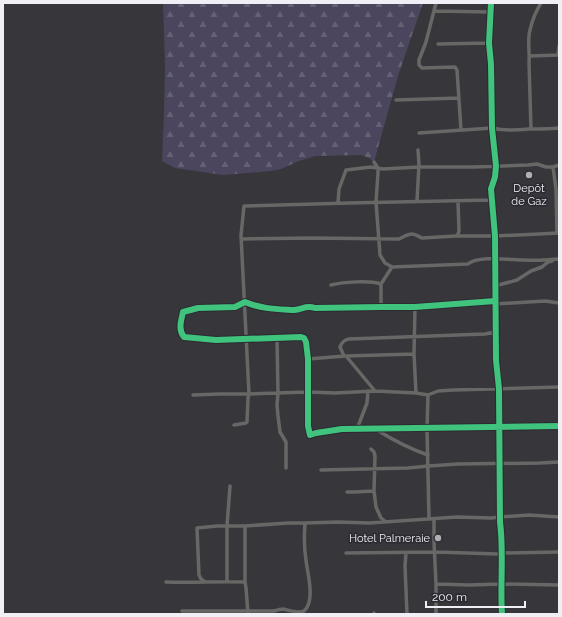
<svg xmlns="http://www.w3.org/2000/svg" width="562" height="617" font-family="Raleway,sans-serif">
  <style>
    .forest { fill: url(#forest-firs) }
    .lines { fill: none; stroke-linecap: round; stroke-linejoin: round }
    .minor { stroke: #676766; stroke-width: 3.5 }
    .cycleway-casing { stroke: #2c2a32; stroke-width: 8 }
    .cycleway { stroke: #40c37c; stroke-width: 6 }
    .poi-dot { fill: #afaeb4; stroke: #2c2a32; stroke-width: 1.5 }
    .labels { text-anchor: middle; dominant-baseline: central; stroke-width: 3; stroke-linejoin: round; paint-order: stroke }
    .poi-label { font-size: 11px; fill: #f0eff5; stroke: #2c2a32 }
  </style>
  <defs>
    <pattern id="forest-firs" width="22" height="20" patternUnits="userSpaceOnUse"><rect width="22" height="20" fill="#4b465d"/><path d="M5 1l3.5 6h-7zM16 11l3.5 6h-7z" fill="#656175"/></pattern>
  </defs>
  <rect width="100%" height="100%" fill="#37363a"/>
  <!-- forest -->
  <path class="forest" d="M163 3H423L398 76 374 162 369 158 361 155 315 156 299 161 281 169 271 171 223 175 175 168 162 161 164 115 165 66Z"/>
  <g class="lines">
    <!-- minor -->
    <path class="minor" d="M436 3 426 42 419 60V65L422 68 455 67 457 70 461 130
      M491 3 489 43 491 64 492 128 496 166 495 177 491 189 495 236 496 360 499 389 500 522C504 552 500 583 502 614
      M434 11 491 12
      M438 44 489 43
      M558 55 559 46
      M530 56 559 55
      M396 100 459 98
      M531 129 529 63C530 52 527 41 530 30 532 21 536 11 541 3
      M419 133 492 128C506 131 517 130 530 129 540 129 549 129 559 128
      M374 162 378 168V173L376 202 380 255 385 263 392 267 381 284V307
      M553 167 556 189 557 233
      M417 201 419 164 418 150
      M338 203 339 189 346 170 371 167 383 169 419 167H474L528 165 537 164 546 167H553L559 165
      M456 236 458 234 459 231 458 201
      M242 239 311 238 399 239C403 237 408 234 412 234 416 234 419 237 422 238L456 236H495L559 233
      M392 267 468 264C478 255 511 260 524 260 535 261 548 260 559 259
      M331 285C343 282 369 280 381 284
      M495 286 517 280 531 271 542 267 548 262 552 261
      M495 301 415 307H381L315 308C306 305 303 309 294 310 277 309 261 309 245 302L235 307 198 308 183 312C181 321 178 330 184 337L216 340 301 337 304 338 306 342 308 359V426L310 435 316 433 342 429 559 426
      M495 304 545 301 559 303
      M415 307 414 354 416 393 428 395 438 391 453 390 559 387
      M277 338 278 393 277 405 278 416 280 432 286 442V468
      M344 356 340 347C342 342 344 340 349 339L485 334 495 332
      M308 359 345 356
      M375 391 346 356 414 354
      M193 395 219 394H249L308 392 335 393 375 391 416 393
      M428 395 427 429 429 519
      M234 425 246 423 247 422 248 398 249 394 241 235 244 206 349 203 491 200
      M357 429 367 403 368 391
      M377 430C393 440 410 449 428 455
      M371 449 374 452 375 456 374 491 376 507 381 518 386 522
      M321 470 408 468 428 466 458 464 540 463 559 462
      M347 492H354L374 491
      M434 519V542L436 584V614
      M245 526V582L246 588 248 614
      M346 553 435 552 498 554 502 553 559 552
      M406 553 405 566 407 614
      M227 581V526L230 486
      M166 582C192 583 219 581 245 582
      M205 582 201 579 199 575 197 528 217 526H245L288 523H305L338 522 369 523 457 517 491 518 500 517 529 515 559 517
      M436 584 469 585 502 584 559 585
      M182 611H274C277 610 280 609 283 609 288 610 300 614 304 611 316 601 307 572 306 560 304 548 304 536 305 523
      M374 614V613"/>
    <!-- cycleway casing -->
    <g class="cycleway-casing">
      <path id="cycleway" d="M491 3 489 43 491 64 492 128 496 166 495 177 491 189 495 236 496 360 499 389 500 522C504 552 500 583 502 614
        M495 301 415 307H381L315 308C306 305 303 309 294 310 277 309 261 309 245 302L235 307 198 308 183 312C181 321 178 330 184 337L216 340 301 337 304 338 306 342 308 359V426L310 435 316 433 342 429 559 426"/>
    </g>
    <!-- cycleway -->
    <use href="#cycleway" class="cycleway"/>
  </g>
  <!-- markers -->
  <g class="poi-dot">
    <circle cx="529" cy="175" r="4"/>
    <circle cx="438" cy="538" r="4"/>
  </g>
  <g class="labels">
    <!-- poi labels -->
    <g class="poi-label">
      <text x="529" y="188">Depôt<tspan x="529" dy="13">de Gaz</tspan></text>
      <text x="430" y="538" text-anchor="end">Hotel Palmeraie</text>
    </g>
  </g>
  <!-- border -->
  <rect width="562" height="617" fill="none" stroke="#f0eff5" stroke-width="8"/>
  <!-- scale -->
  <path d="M426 601v6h99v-6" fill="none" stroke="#f0eff5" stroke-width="2"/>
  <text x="432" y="601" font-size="12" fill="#f0eff5" stroke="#2c2a32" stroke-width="3" paint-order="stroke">200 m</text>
</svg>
